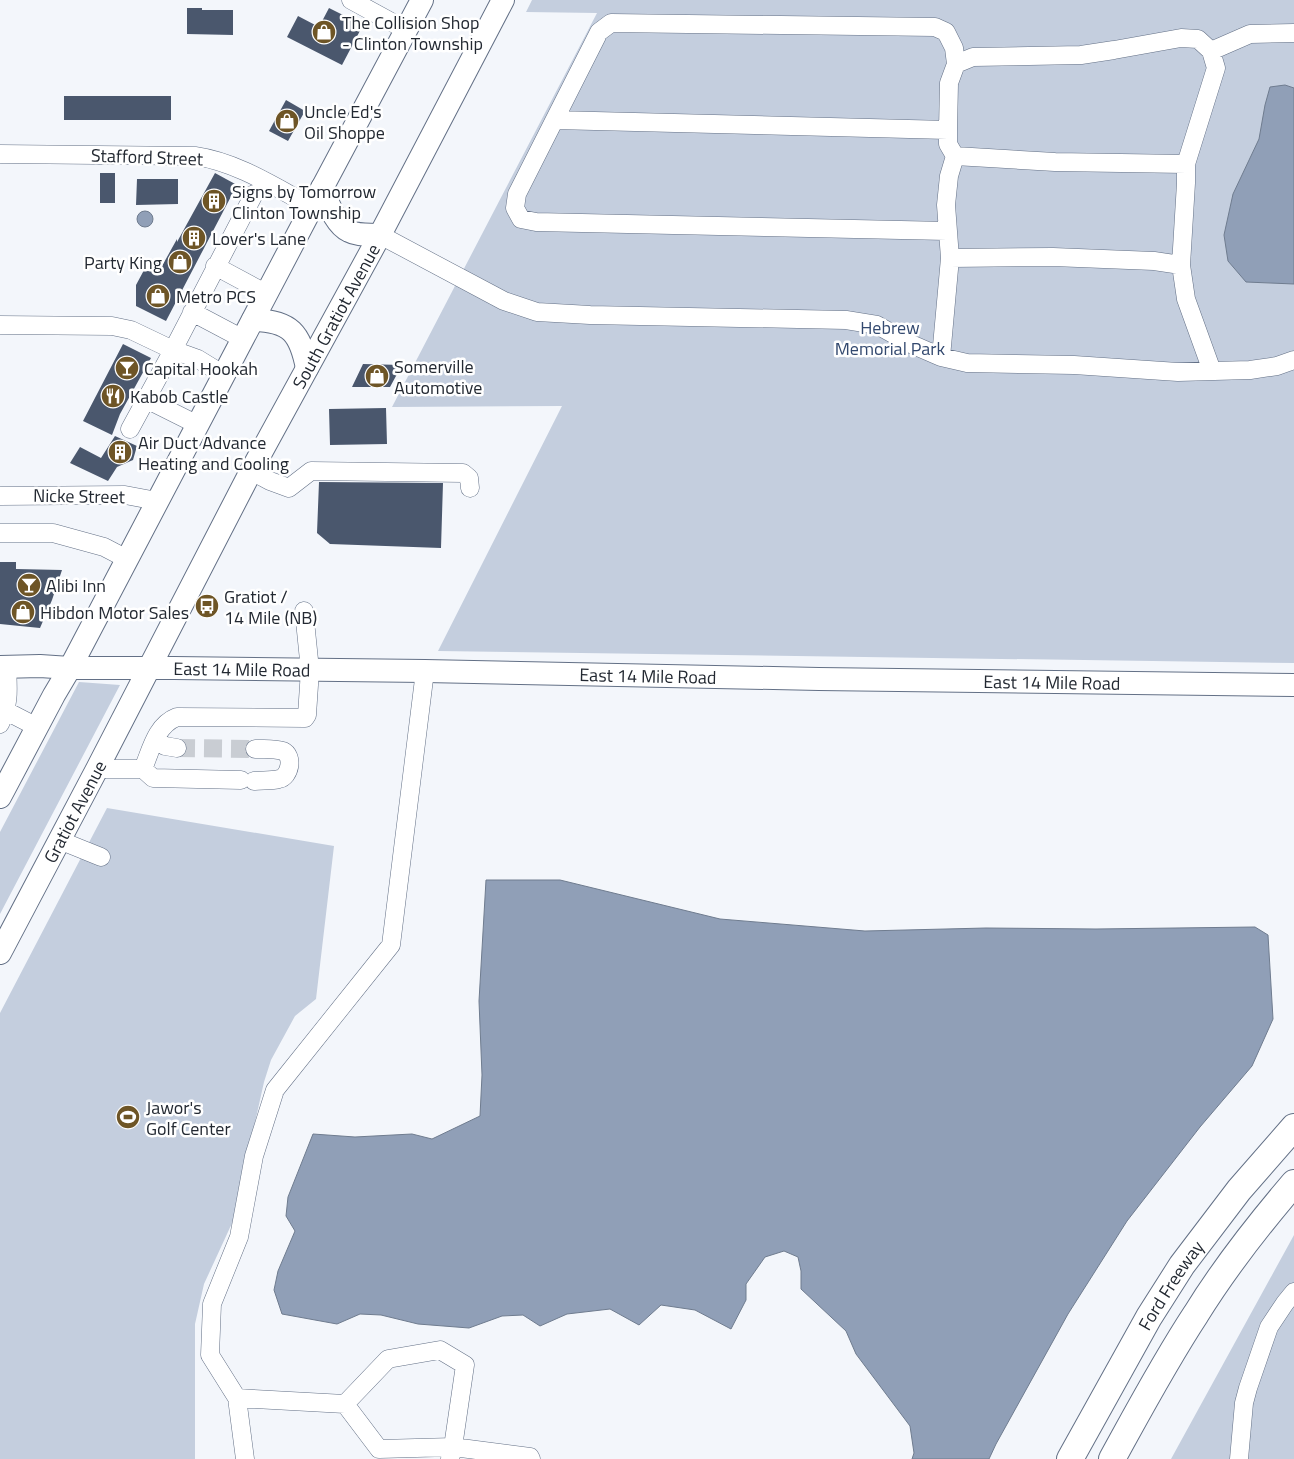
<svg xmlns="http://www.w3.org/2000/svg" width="1294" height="1459" font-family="'Titillium Web',sans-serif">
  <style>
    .green { fill: #c4cede }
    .water { fill: #909fb7; stroke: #6f7c8f }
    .building { fill: #4a576d }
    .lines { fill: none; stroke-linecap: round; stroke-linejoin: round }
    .minor-tunnel { stroke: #c9cdd3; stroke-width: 18; stroke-dasharray: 18 9; stroke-linecap: butt }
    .minor-casing { stroke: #637086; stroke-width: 19 }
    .major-casing { stroke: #637086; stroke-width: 24 }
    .highway-casing { stroke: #637086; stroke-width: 28 }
    .minor { stroke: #fff; stroke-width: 18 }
    .major { stroke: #fff; stroke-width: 22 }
    .highway { stroke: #fff; stroke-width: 26 }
    .labels { text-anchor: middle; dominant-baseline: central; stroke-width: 5; stroke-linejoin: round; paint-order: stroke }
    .poi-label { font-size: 18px; fill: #232932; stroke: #fff; text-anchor: start }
    .street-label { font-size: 18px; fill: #232932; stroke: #fff }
    .park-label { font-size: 18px; fill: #33496f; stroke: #fff }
  </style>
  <rect width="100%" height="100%" fill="#f3f6fb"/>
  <!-- green -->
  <path class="green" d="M532 0H1294V663L438 651 562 406 392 407 597 13 526 12Z
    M79 682 120 685 0 914V832Z
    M107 808 334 846 316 999 295 1016 271 1060 264 1082 233 1221 204 1284 195 1324V1459H0V1013Z
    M1294 1235V1459H1171Z"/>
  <!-- water -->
  <path class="water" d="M1285 85 1294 88V284L1246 282 1228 261 1224 235 1233 194 1259 139 1265 105 1270 87Z
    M137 219a8 8 0 1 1 16 0a8 8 0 1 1-16 0Z
    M486 880H560L720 919 865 931 986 928 1096 929 1255 927 1268 935 1273 1019 1252 1066 1200 1127 1127 1221 1068 1314 996 1444 989 1459H912L914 1453 910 1426 856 1354 846 1331 801 1289V1271L798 1257 784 1251 765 1257 746 1284V1300L731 1329 695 1310 661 1305 639 1325 610 1309 567 1314 540 1326 523 1315 502 1316 469 1328 418 1324 381 1315 360 1314 337 1324 282 1314 274 1290 278 1271 295 1231 286 1216 288 1197 313 1134 355 1137 412 1134 432 1139 480 1116 482 1075 479 1001Z"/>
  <!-- building -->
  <path class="building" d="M187 8H202V10H233V35L187 34Z
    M329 8 363 25 342 65 287 37 298 16 319 27Z
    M64 96H171V120H64Z
    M286 100 305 111 288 141 269 131Z
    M100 173H115V203H100Z
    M215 173 237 185 166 321 136 306V285L150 259 162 266 177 239V242Z
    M137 179H178V204L136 205Z
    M123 344 151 358 120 414 112 435 83 421Z
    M363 364 402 365 390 387H352Z
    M386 408 387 444 330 445 329 409Z
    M115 436 137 446 133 460 117 467 108 481 70 463 80 447 101 458Z
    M319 482 443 483 441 548 330 544 317 533Z
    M0 562H16V569L62 570 52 600 40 628 0 624Z"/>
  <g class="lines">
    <!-- minor-tunnel -->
    <path class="minor-tunnel" d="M177 748 255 749"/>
    <!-- minor casing -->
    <g class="minor-casing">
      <path id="minor" d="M351 0 406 30
        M1211 51 1250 34 1294 33
        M555 120 948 130
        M0 154 195 156C237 162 275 187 312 207
        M955 156 1055 162 1186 164
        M947 231 536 222 521 219 515 208 517 194 599 32 611 23 935 27 946 32 954 48 956 64
        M380 235 504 301 537 312 590 315 846 320 877 325 911 344 941 357 967 363 1074 365 1178 372 1250 370 1277 366 1294 360
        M950 258 1053 257 1154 261 1181 265
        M215 266 267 294
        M192 312 243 339
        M0 325 112 326 131 330 173 350 198 359 224 375
        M941 357 950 258 946 205 949 176 955 156 948 144V130L949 83 956 64 973 57 1081 55 1114 50 1181 38 1198 39 1211 51 1216 68 1186 164V183L1181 265 1186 299 1212 371
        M146 399 198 425
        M130 429 173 350 254 194
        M251 471 270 481 289 488 311 471 463 473 469 478 470 488
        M0 496 125 495 157 501
        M0 533H53L104 547 127 559
        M6 711 37 727
        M0 724C10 703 8 689 7 667
        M155 740 165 746 177 748
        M97 769H143C151 750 156 725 177 717L305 718 307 715 310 670 304 611
        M143 769 153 778 241 780
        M254 781C262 780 271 781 279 779 290 777 294 756 283 751 274 748 264 749 255 749
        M59 840 101 857
        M237 1398 245 1459
        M345 1404 379 1449 453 1447 465 1365 440 1350 388 1359 345 1404 237 1398 210 1355 212 1304 239 1237 254 1156 275 1090 391 945 425 671
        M450 1459 453 1447 530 1457 531 1459
        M1239 1459 1244 1403 1248 1388 1269 1327 1285 1303 1294 1292"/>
    </g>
    <!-- major casing -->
    <g class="major-casing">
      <g id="major">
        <path d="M322 188C328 201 334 224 349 231 358 236 370 234 380 235"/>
        <path d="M253 320C291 321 300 333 307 368"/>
        <path id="s1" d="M0 667 40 666 70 668H174L425 671 819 679 1294 685"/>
        <path d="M0 797 54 695 70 668 312 207 422 0"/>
        <path id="s2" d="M0 953 97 769 251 471 380 235 503 0"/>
      </g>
    </g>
    <!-- highway casing -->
    <g class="highway-casing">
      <g id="highway">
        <path id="s3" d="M1070 1459 1149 1317 1182 1265 1239 1190 1294 1127"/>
        <path d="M1112 1459C1139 1410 1165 1361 1196 1314 1225 1267 1259 1224 1294 1183"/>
      </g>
    </g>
    <!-- minor -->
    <use href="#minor" class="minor"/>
    <!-- major -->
    <use href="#major" class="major"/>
    <!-- highway -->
    <use href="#highway" class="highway"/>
  </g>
  <!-- icons -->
  <defs>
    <g id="shop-disc" transform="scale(1.25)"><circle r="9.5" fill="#6e5526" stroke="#fff"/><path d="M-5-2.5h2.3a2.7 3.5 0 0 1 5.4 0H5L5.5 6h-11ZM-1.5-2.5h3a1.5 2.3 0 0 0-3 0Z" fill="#fff"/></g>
    <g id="building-disc" transform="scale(1.25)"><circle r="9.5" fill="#6e5526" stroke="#fff"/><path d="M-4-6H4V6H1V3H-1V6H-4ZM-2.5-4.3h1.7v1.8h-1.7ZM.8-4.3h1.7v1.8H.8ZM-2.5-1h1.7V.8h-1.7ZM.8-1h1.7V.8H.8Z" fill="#fff"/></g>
    <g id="bar-disc" transform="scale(1.25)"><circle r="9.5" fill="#6e5526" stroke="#fff"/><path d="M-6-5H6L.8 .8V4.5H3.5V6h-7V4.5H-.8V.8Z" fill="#fff"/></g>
    <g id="restaurant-disc" transform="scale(1.25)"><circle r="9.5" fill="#6e5526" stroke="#fff"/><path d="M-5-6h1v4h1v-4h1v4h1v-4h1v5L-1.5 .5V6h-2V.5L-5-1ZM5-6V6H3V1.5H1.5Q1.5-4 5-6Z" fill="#fff"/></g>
    <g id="bus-disc" transform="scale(1.25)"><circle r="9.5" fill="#6e5526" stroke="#fff"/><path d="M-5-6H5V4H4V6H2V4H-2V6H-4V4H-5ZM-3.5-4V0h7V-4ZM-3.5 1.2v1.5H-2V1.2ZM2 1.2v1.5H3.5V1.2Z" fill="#fff"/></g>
    <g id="stadium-disc" transform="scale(1.25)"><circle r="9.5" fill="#6e5526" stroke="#fff"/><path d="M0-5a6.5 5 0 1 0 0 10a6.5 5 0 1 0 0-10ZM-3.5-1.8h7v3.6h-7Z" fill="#fff"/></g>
  </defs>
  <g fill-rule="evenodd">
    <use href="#shop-disc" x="324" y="32"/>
    <use href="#shop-disc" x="287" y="121"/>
    <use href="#building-disc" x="214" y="201"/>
    <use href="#building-disc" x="194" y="238"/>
    <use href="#shop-disc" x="180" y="262"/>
    <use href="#shop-disc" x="158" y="296"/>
    <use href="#bar-disc" x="127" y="368"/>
    <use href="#shop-disc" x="377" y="376"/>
    <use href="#restaurant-disc" x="113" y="396"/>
    <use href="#building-disc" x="120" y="452"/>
    <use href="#bar-disc" x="29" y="585"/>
    <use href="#bus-disc" x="207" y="606"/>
    <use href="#shop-disc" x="23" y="612"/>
    <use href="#stadium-disc" x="128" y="1117"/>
  </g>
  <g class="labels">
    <!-- poi labels -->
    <g class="poi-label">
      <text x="342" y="22">The Collision Shop<tspan x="342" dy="21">- Clinton Township</tspan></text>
      <text x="304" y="111">Uncle Ed's<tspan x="304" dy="21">Oil Shoppe</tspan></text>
      <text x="232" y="191">Signs by Tomorrow<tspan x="232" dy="21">Clinton Township</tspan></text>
      <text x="212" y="238">Lover's Lane</text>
      <text x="162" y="262" text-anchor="end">Party King</text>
      <text x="176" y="296">Metro PCS</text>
      <text x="394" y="366">Somerville<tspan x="394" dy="21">Automotive</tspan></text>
      <text x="144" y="368">Capital Hookah</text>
      <text x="130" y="396">Kabob Castle</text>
      <text x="138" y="442">Air Duct Advance<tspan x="138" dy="21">Heating and Cooling</tspan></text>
      <text x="46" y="585">Alibi Inn</text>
      <text x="224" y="596">Gratiot /<tspan x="224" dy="21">14 Mile (NB)</tspan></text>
      <text x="40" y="612">Hibdon Motor Sales</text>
      <text x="146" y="1107">Jawor's<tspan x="146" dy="21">Golf Center</tspan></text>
    </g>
    <!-- street labels -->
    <g class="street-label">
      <text transform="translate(147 157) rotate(2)">Stafford Street</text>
      <text stroke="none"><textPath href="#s2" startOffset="720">South Gratiot Avenue</textPath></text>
      <text transform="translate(79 496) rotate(1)">Nicke Street</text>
      <text stroke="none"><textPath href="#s1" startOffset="242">East 14 Mile Road</textPath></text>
      <text stroke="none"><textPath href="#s1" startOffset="648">East 14 Mile Road</textPath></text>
      <text stroke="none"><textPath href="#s1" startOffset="1052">East 14 Mile Road</textPath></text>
      <text stroke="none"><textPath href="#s2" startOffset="160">Gratiot Avenue</textPath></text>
      <text stroke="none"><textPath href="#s3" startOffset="201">Ford Freeway</textPath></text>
    </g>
    <!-- park labels -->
    <g class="park-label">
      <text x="890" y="327">Hebrew<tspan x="890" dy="21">Memorial Park</tspan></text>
    </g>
  </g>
</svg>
